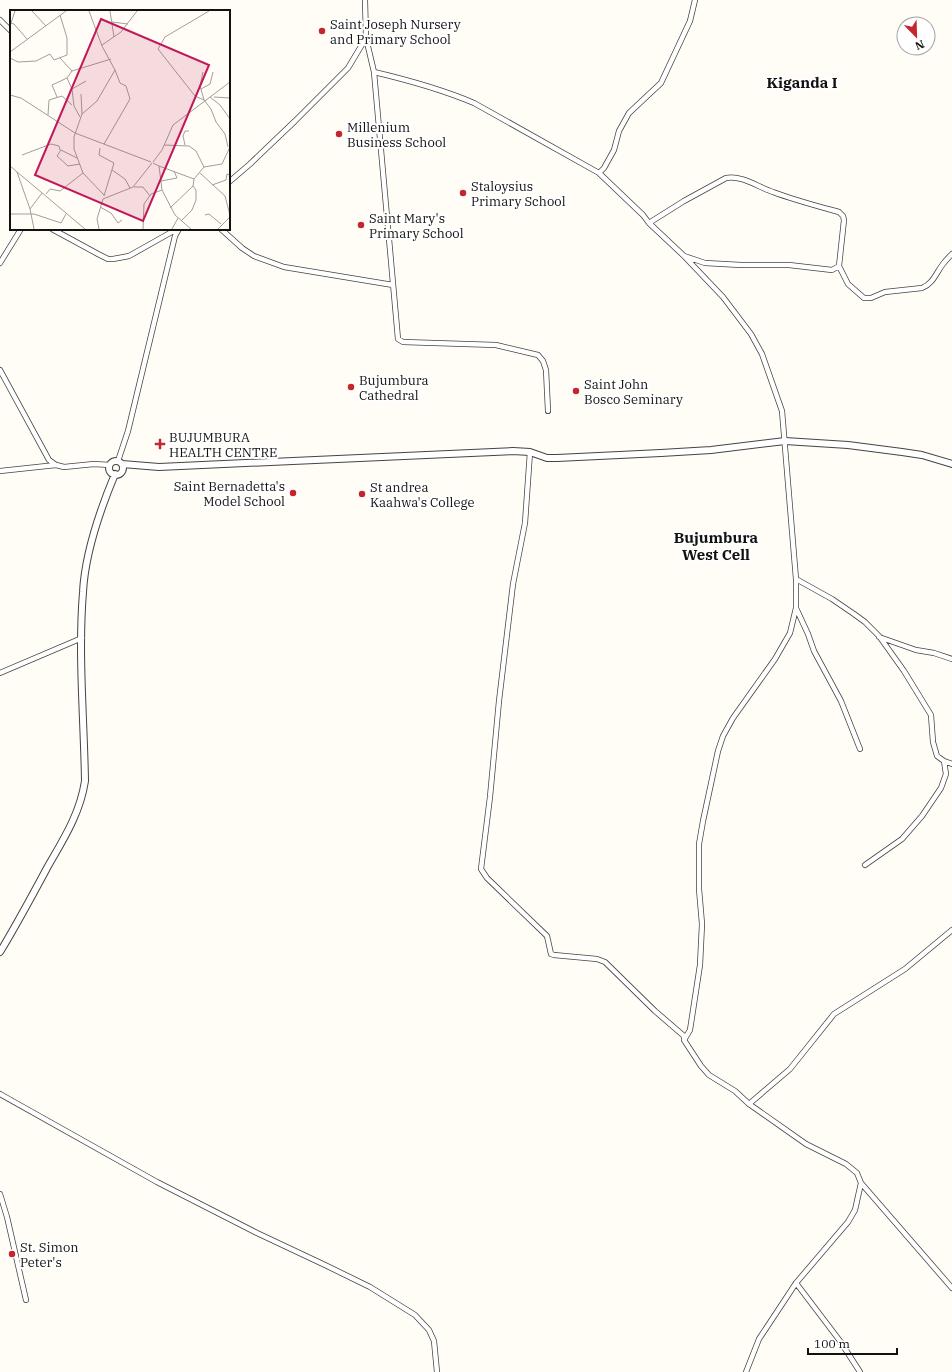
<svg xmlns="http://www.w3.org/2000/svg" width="952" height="1372" font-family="'IBM Plex Serif',serif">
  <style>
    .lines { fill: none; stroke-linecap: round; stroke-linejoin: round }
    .minor-casing { stroke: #444; stroke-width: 6 }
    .tertiary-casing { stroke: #444; stroke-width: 8 }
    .minor { stroke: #fff; stroke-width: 4.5 }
    .tertiary { stroke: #fff; stroke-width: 6 }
    .poi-dot { fill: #c4262e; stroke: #fff; stroke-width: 1.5 }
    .labels { text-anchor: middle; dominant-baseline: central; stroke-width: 4; stroke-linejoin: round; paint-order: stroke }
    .poi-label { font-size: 13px; fill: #111; stroke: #fff; text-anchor: start }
    .quarter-label { font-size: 15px; font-weight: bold; fill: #111; stroke: #fff }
    .inset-road { fill: none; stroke: #a09f9a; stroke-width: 1 }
    .view { fill: #c2185b; fill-opacity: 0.15; stroke: #c2185b; stroke-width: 2 }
    .inset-edge { fill: none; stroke: #111; stroke-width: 2 }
  </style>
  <rect width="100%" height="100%" fill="#fffdf5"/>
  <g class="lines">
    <!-- minor casing -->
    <g class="minor-casing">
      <path id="minor" d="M0 20 11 31
        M366 38 374 72 398 339 403 342 496 345 538 355 543 361 546 370 548 411
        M374 72C408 80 441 89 474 103L599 173 643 215 649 223 683 255 723 297 751 334 762 354 782 411 796 579V608L790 633 775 659 733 718 723 736 718 751 703 821 699 844V889L702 924 700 965 690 1030 684 1040 701 1066 709 1075 735 1091 749 1104 806 1144 846 1164 857 1173 861 1183 952 1288
        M599 173 604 168 614 150 619 131 629 113 661 83 690 21 695 0
        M229 182 250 164 295 121 348 68 366 38 365 0
        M649 223 684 201 726 178C742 175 758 187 773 192 794 200 817 206 839 212L843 216 844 220 839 266 832 270 789 265H741L705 263 684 256
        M52 229 98 254 108 259H113L129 256 177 229
        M221 229 242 248 254 256 284 267 393 285
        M0 263 21 229
        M839 266 848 284 864 298H871L885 292 922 288C933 284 936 273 943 264 946 260 949 257 952 254
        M0 370 49 460 56 465 64 467 94 464 110 465
        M530 452 525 523 513 584 499 701 490 797 481 869 487 878 547 936 551 954 554 955 597 959 605 962 655 1011 684 1036V1040
        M118 461 128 431 175 236 179 229
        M0 471 56 465
        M796 579 832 599 854 614 865 622 879 636 904 671 931 715 933 742 937 756 944 761 946 774 941 788 922 816 902 839 865 865
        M796 608 808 634 814 651 841 701 860 749
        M879 637 916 650 934 653 952 659
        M0 673 82 638
        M944 761 952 764
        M0 1094 157 1182 257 1233 325 1265 370 1287 415 1315 429 1330 434 1341 437 1372
        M749 1104 790 1069 834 1014 905 969 952 930
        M0 1194 7 1217 26 1300
        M796 1283 840 1341 860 1372
        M746 1372 759 1339 796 1283 848 1222 855 1210 861 1183"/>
    </g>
    <!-- tertiary casing -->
    <g class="tertiary-casing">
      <path id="tertiary" d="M109 468a7 7 0 1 1 14 0a7 7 0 1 1-14 0Z
        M122 464 159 467 513 451 530 452 547 458H557L661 453 711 450 785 441 848 445 902 452 922 455 952 464
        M0 952C17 924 32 896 47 868 63 840 80 814 85 781 84 719 78 654 83 592 85 553 100 510 115 474"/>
    </g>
    <!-- minor -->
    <use href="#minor" class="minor"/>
    <!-- tertiary -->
    <use href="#tertiary" class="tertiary"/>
  </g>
  <!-- markers -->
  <g class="poi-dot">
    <circle cx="322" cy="31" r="4"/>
    <circle cx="339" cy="134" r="4"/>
    <circle cx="463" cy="193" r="4"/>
    <circle cx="361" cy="225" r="4"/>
    <circle cx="351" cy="387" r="4"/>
    <circle cx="576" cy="391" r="4"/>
    <path d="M158 438h4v4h4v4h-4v4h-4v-4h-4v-4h4z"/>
    <circle cx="293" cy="493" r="4"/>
    <circle cx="362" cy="494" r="4"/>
    <circle cx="12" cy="1254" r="4"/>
  </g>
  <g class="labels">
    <!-- poi labels -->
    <g class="poi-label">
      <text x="330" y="24">Saint Joseph Nursery<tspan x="330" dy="15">and Primary School</tspan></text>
      <text x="347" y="127">Millenium<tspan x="347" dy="15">Business School</tspan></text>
      <text x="471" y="186">Staloysius<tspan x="471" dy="15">Primary School</tspan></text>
      <text x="369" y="218">Saint Mary's<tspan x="369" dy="15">Primary School</tspan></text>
      <text x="359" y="380">Bujumbura<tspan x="359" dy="15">Cathedral</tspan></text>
      <text x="584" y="384">Saint John<tspan x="584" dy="15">Bosco Seminary</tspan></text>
      <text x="169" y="437">BUJUMBURA<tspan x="169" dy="15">HEALTH CENTRE</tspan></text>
      <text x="285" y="486" text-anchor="end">Saint Bernadetta's<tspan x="285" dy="15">Model School</tspan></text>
      <text x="370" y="487">St andrea<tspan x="370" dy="15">Kaahwa's College</tspan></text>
      <text x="20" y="1247">St. Simon<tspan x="20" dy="15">Peter's</tspan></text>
    </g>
    <!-- quarter labels -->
    <g class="quarter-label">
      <text x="802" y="82">Kiganda I</text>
      <text x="716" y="537">Bujumbura<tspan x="716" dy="17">West Cell</tspan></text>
    </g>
  </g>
  <!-- overview -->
  <g transform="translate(10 10)">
    <rect width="220" height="220" fill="#fffdf5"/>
    <path class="inset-road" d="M22 1 36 16M100 1 104 27M199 1 155 27 148 39 185 86 194 90 201 99 206 112 215 124 218 137M102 12 118 14M0 13 4 14 17 29M1 13 5 1M92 35 111 22 127 1M0 42 56 1M0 48 8 52 26 51 40 44 44 50 57 45V28L50 5M50 48 62 61M193 62 190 76 194 90M62 79 57 68 62 61 101 49M191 79 200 74 203 62M71 84 72 104 64 127V139L73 163 94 185M0 85 11 88 65 123 141 152M47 87 42 75 57 68M200 87 210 95 220 109M204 87 220 88M72 104 87 91 105 60 92 36 79 1M38 105 39 90 52 86 62 95M70 107 64 96 62 79 76 71M94 134 120 89 116 76 110 73 105 60M154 135 179 136 186 141 194 157M175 135 173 126 175 121H179M90 138 89 145 104 153 94 186M12 145 41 134 49 136 50 140M67 148 51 140 47 146 58 156 70 154M143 152 152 140 163 115 220 72M0 156 75 219M149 156 184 169M102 160 115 169 120 178M7 162 20 199M190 163 215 186 220 205M151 171 167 168 164 161M202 175 216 170 217 164 220 165M124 177H133L140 186M152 180 165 205 181 219M36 184 40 179 50 181 73 163M90 197 101 203 108 213 112 210M160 198 183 176 184 169 194 157 212 154 220 137M0 204H24L51 213 56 204M195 205 199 204 211 214M171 211 182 200 186 190V180L183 176M24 219 20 199 32 183M89 219 87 209 93 189 123 177 142 153M133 219 134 194 141 184 152 180 149 156 143 153M162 219 168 208M208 219 220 207"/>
    <path class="view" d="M91 9 199 55 133 211 25 165Z"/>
    <rect width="220" height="220" class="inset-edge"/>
  </g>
  <!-- north arrow -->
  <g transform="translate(916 36) rotate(157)"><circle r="19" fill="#ffffff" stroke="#a0a0a0"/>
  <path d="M0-3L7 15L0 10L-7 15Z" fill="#c4262e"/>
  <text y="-6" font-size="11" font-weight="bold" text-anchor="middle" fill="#111111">N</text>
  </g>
  <!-- scale -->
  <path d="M808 1348v6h89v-6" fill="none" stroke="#111111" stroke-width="2"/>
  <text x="814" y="1348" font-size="12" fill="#111111" stroke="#ffffff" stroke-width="3" paint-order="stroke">100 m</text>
</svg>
